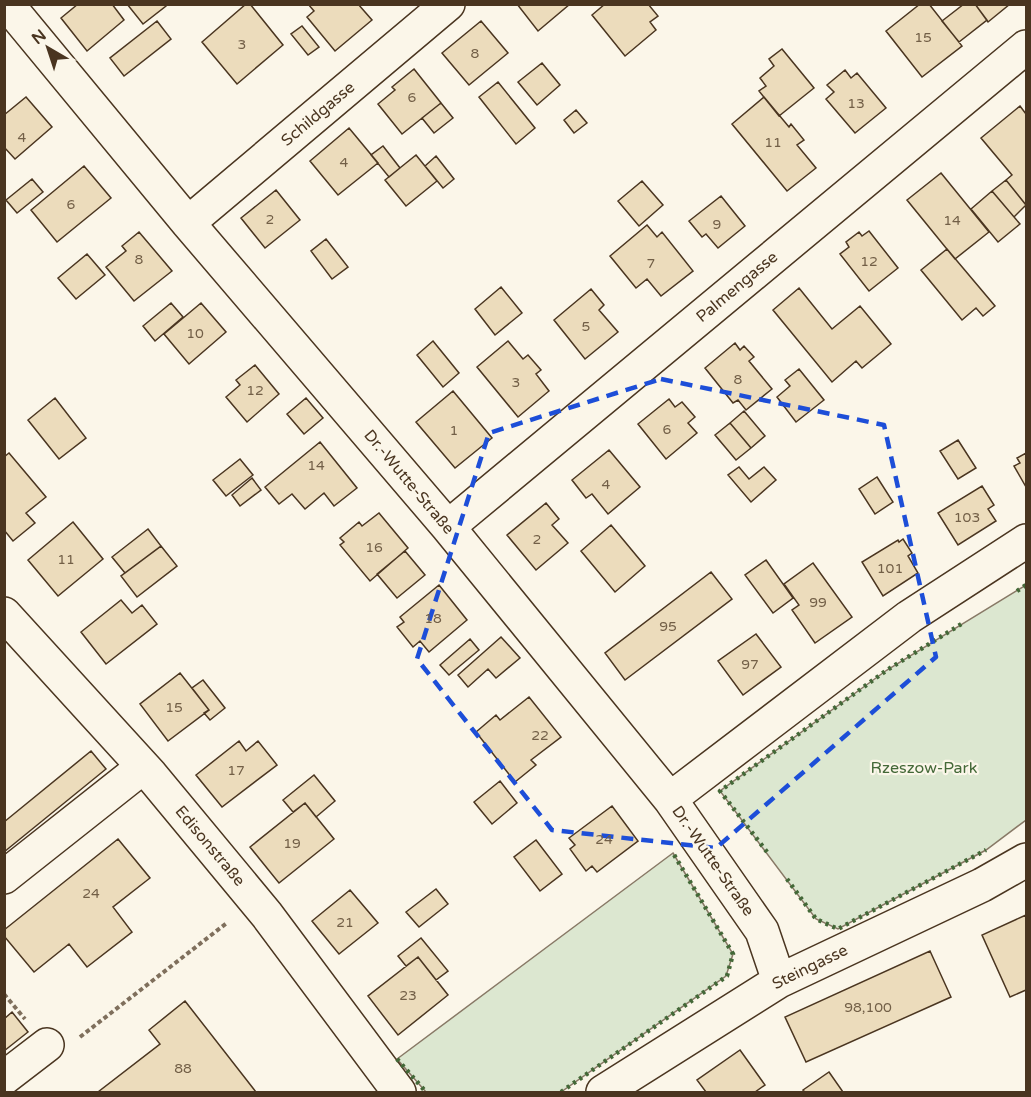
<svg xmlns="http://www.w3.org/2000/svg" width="1031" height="1097" font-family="'Varela Round',sans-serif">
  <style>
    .green { fill: #dce7d0; stroke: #887966; stroke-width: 1.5 }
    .building { fill: #ecdcbc; stroke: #4a3520; stroke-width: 1.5 }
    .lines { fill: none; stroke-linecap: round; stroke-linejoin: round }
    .minor-casing { stroke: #4a3520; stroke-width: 36 }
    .path { stroke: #7f6f5c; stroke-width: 4; stroke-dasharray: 4.5 3; stroke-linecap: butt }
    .minor { stroke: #fbf6e9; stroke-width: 33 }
    .hedge { stroke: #436837; stroke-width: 4.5; stroke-dasharray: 3 4.5; stroke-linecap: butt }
    .marked { fill: none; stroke: #1d4ed8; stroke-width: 4.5; stroke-dasharray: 12 8; stroke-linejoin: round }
    .labels { text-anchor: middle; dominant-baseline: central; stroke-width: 4.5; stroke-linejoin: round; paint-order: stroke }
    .number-label { font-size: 14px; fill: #725f47 }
    .street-label { font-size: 16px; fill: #4a3520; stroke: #fbf6e9 }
    .park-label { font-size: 16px; fill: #436837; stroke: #fbf6e9 }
  </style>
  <rect width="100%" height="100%" fill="#fbf6e9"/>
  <!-- green -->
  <path class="green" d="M1026 585V820L986 850 838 929 816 919 720 791 887 670Z
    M673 853 733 954 726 976 561 1092H426L397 1059Z"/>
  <!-- building -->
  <path class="building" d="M78 4H112L124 20 87 51 61 18Z
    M127 4H165L166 6 143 24Z
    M246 4H250L283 45 237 84 202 42Z
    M308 4H358L372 20 335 51 307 17 314 11Z
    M517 4H570L538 31Z
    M605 4H648L658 16 650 22 656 30 625 56 592 15Z
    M920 4H929L962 46 922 77 886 31Z
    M964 4H975L987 20 959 42 942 21Z
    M975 4H1010L988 22Z
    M157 21 171 39 124 76 110 58Z
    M481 21 508 53 469 85 442 53Z
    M302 26 319 47 308 55 291 34Z
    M782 49 814 88 779 116 759 91 766 86 760 78 774 66 769 59Z
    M542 63 560 85 537 105 518 82Z
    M414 69 441 103 402 134 378 104 395 90 392 87Z
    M845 70 851 78 857 73 886 108 855 133 826 99 834 92 827 85Z
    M498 82 535 128 516 144 479 97Z
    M26 97 52 127 15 159 4 147V115Z
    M764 97 789 127 791 124 804 140 797 145 816 168 787 191 732 124Z
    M441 103 453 118 434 133 422 118Z
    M1020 106 1026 114V205L1006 180 1012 175 981 138Z
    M576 110 587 123 574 133 564 120Z
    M349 128 378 163 338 195 310 161Z
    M383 146 400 168 389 177 371 155Z
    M416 155 437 181 406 206 385 180Z
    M436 156 454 179 443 188 425 166Z
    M84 166 111 198 57 242 31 210Z
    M941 173 989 232 955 259 907 200Z
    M32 179 43 192 17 213 6 200Z
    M1006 180 1026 205 1014 217 992 191Z
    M642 181 663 205 639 226 618 201Z
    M276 190 300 220 265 248 241 218Z
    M992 191 1020 224 998 242 971 209Z
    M721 196 745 226 718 248 706 234 702 237 689 221Z
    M647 225 657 237 662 232 693 271 661 296 647 279 636 288 610 256Z
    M869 231 898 268 869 291 840 254 849 247 846 242 859 232 862 236Z
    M139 232 172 271 134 301 106 267 126 251 122 246Z
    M326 239 348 267 332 279 311 251Z
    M947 249 995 306 983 316 976 308 962 320 921 270Z
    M87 254 105 275 76 299 58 278Z
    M501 287 522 313 495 335 475 309Z
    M799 288 832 329 860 306 891 344 862 368 856 361 832 382 773 310Z
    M591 289 604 305 599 310 618 332 585 359 554 320Z
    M171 303 183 317 155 341 143 326Z
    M201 303 226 332 189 364 164 334Z
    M433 341 459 373 443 387 417 355Z
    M508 341 523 359 528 355 541 370 536 374 549 391 518 417 477 367Z
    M735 343 740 350 744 346 754 357 749 361 772 389 746 410 738 400 733 403 705 368Z
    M255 365 279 394 247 422 226 397 240 385 236 380Z
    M799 369 824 400 796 422 777 397 790 386 785 380Z
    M453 391 492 438 455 468 416 422Z
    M55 398 86 438 59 459 28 420Z
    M306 398 323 418 304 434 287 414Z
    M669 399 675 407 682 402 695 417 688 423 697 433 666 459 638 424Z
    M744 411 765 436 751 448 730 423Z
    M730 423 751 448 736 460 715 435Z
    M958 440 976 468 958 479 940 451Z
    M320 442 357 488 334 506 324 493 305 509 292 494 279 504 265 487Z
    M609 450 640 487 608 514 592 494 586 498 572 480Z
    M9 453 46 497 26 513 35 523 13 541 4 530V457Z
    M1026 453V487L1014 466 1020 463 1017 458Z
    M240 459 253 475 226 496 213 480Z
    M739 467 749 479 764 467 776 480 751 502 728 475Z
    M877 477 893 502 875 514 859 489Z
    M252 478 261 490 240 506 232 495Z
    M982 486 994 505 988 509 996 521 958 545 938 513Z
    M546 503 559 519 552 525 568 543 536 570 507 535Z
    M379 513 408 548 370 581 340 545 344 542 340 538 359 522 362 526Z
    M73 522 103 559 58 596 28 560Z
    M611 525 645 566 615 592 581 551Z
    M148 529 161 546 125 573 112 557Z
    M903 539 912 553 908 556 918 573 883 596 862 562 898 540 899 542Z
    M161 546 177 566 137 597 121 576Z
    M405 551 425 575 397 598 377 574Z
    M766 560 793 598 773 613 745 575Z
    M813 563 852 617 815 643 792 610 799 605 784 584Z
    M711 572 732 599 625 680 605 653Z
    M439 585 467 620 429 652 420 641 413 647 397 627 404 622 400 617Z
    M121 600 132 613 142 605 157 624 106 664 81 632Z
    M756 634 781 667 743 695 718 661Z
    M501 637 520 658 496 678 488 669 468 687 458 675Z
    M470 639 479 650 449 675 440 665Z
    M180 673 209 710 168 741 140 704Z
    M203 680 225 708 210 720 204 713 209 710 192 688Z
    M529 697 561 737 531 760 536 765 515 782 476 732 496 715 500 720Z
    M239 741 246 751 258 741 277 765 222 807 196 775Z
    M91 751 106 769 4 852V822Z
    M314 775 335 801 316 817 305 803 293 812 283 800Z
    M500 781 517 803 492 824 474 802Z
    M305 803 334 839 279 883 250 847Z
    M612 806 638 841 597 872 592 866 586 871 570 849 575 845 569 838Z
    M118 839 150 878 113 907 132 932 87 967 69 944 34 972 4 936V930Z
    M536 840 562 874 540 891 514 857Z
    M436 889 448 904 419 927 406 912Z
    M350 890 378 923 339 954 312 921Z
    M1026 915V990L1010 997 982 935Z
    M421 938 448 971 436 980 418 957 406 966 398 956Z
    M930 951 951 997 806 1062 785 1017Z
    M418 957 448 995 398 1035 368 996Z
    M185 1001 256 1092H98L160 1044 149 1030Z
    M12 1012 28 1032 4 1051V1019Z
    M740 1050 765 1085 755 1092H706L697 1080Z
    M829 1072 843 1092H805L803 1090Z"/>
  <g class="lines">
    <!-- minor casing -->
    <g class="minor-casing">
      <path id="minor" d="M7 4 188 223 448 527 670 799 762 931 779 981
        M188 223 448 4
        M448 527 1026 47
        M4 614 151 775 267 915 399 1092
        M670 799 909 617 1026 541
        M4 877 143 767
        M4 1078 47 1045
        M603 1092 779 981 982 885 1026 860"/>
    </g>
    <!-- path -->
    <path class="path" d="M4 994 25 1019
      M80 1037 228 922"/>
    <!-- minor -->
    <use href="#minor" class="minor"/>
    <!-- hedge -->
    <path class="hedge" d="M1017 591 1026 585
      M767 852 720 791 887 670 963 623
      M787 879 816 919 838 929 986 850
      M397 1059 426 1092
      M561 1092 727 976 733 954 673 853"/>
  </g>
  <!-- marked area -->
  <path class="marked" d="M661 379 884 425 936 657 716 848 552 830 417 659 489 433Z"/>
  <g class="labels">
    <!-- number labels -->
    <g class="number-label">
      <text x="923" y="37">15</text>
      <text x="242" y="44">3</text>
      <text x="475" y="53">8</text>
      <text x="412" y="97">6</text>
      <text x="856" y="103">13</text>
      <text x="22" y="137">4</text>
      <text x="773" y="142">11</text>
      <text x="344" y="162">4</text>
      <text x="71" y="204">6</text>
      <text x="270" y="219">2</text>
      <text x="952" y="220">14</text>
      <text x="717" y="224">9</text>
      <text x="139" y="259">8</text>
      <text x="869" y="261">12</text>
      <text x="651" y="263">7</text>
      <text x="586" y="326">5</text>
      <text x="195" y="333">10</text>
      <text x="738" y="379">8</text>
      <text x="516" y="382">3</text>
      <text x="255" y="390">12</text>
      <text x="667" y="429">6</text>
      <text x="454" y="430">1</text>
      <text x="316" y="465">14</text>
      <text x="606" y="484">4</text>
      <text x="967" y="517">103</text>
      <text x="537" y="539">2</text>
      <text x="374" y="547">16</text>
      <text x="66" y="559">11</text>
      <text x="890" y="568">101</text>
      <text x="818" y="602">99</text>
      <text x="433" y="618">18</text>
      <text x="668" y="626">95</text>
      <text x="750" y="664">97</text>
      <text x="174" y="707">15</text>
      <text x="540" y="735">22</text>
      <text x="236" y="770">17</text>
      <text x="604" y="839">24</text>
      <text x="292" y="843">19</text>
      <text x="91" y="893">24</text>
      <text x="345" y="922">21</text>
      <text x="408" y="995">23</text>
      <text x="868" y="1007">98,100</text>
      <text x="183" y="1068">88</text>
    </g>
    <!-- street labels -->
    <g class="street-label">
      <text transform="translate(318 114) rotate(-40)">Schildgasse</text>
      <text transform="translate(737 287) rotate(-40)">Palmengasse</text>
      <text transform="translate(409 482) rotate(50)">Dr.-Wutte-Straße</text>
      <text transform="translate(210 846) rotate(50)">Edisonstraße</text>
      <text transform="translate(713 861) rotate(55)">Dr.-Wutte-Straße</text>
      <text transform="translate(810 967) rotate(-26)">Steingasse</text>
    </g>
    <!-- park labels -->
    <g class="park-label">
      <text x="924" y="768">Rzeszow-Park</text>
    </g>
  </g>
  <!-- border -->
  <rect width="1031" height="1097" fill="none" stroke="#4a3520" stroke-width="12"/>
  <!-- north arrow -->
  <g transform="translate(48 48) rotate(321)" stroke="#fbf6e9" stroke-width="4.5" paint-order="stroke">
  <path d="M0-4.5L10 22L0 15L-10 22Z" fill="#4a3520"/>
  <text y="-9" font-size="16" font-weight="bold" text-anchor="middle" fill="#4a3520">N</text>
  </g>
</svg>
